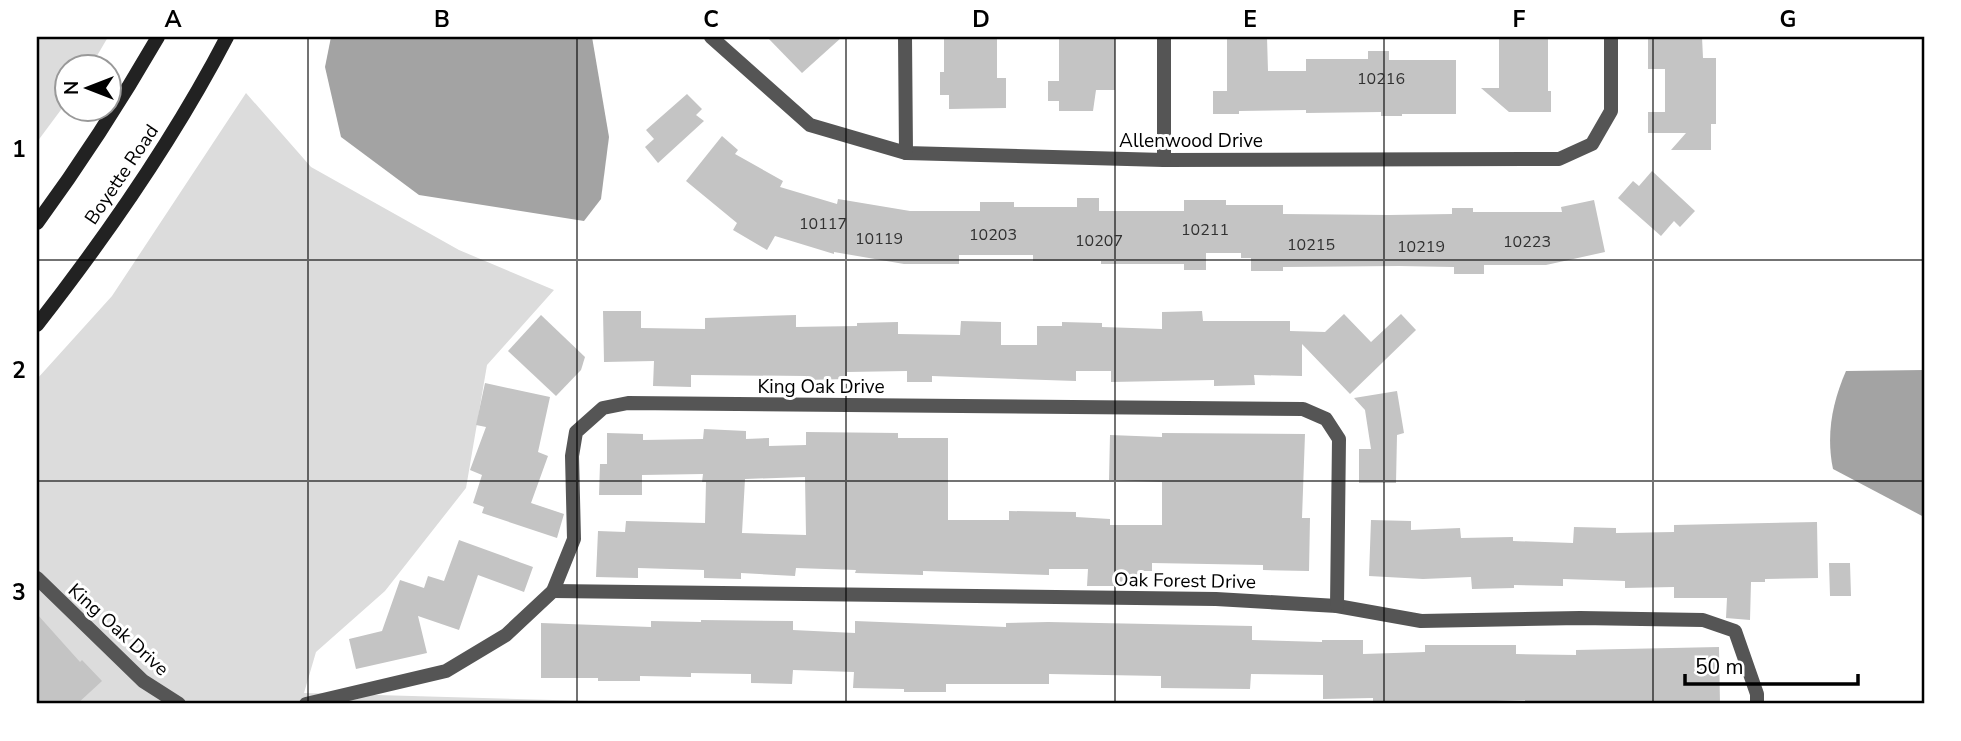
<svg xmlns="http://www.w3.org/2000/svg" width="1961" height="741" font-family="'Nunito Sans',sans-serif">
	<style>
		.green { fill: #dcdcdc }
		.water { fill: #a3a3a3 }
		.building { fill: #c4c4c4; fill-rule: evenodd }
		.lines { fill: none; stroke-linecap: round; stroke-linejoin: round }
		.minor { stroke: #555; stroke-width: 14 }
		.secondary { stroke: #222; stroke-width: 14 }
		.grid { fill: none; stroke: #000; stroke-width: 2; stroke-opacity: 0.55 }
		.labels { text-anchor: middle; stroke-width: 6; stroke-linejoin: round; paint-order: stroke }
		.number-label { font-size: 16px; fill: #313131 }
		.street-label { font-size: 19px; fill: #000; stroke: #fff }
		.neatline { fill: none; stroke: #000; stroke-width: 2.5 }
		.grid-label { font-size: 23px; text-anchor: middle; font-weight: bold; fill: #000 }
	</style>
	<rect width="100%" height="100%" fill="#fff"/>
	<g class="green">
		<path d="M37,37h71l-17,29h-25v37l-29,39z"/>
		<path d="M246,93l65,74 148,83 95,40 -67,75 -21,123 -81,103 -69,61 -12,41 392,11h-659v-325l75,-83z"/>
	</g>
	<g class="water">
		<path d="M331,37h261l17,100 -8,62 -17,22 -165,-26 -78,-58 -16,-70z"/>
		<path d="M1924,370v147l-91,-48c-7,-34 -1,-66 13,-98z"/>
	</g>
	<g class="building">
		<path d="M767,37h75l-40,36z"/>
		<path d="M951,37h46v41h9v30l-57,1v-14h-9v-23h4v-34z"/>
		<path d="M1059,37h56v53h-19l-3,21h-34v-10h-11v-20h11z"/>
		<path d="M1227,37h40l1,34h38v-12h62v-8h21v9h67v54h-54v2h-21v-4l-75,1v-3l-67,1v3h-26v-23h14z"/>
		<path d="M1499,37h49v54h3v21h-42l-28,-24h18z"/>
		<path d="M1648,37h54l1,21h13v66h-5v26h-40l15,-17h-38v-21h17v-43h-17z"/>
		<path d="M687,94l15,15 -6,6 8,6 -46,42 -13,-16 9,-8 -8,-9z"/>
		<path d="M722,136l16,14 -3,4 48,27 -3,6 57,17 1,-5 72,12h70v-9h34v5h63v-9h22v13h85v-11h42v5h57v9l106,1 63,-1v-6h21v4h89l-1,-5 33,-7 11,52 -59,13h-62v9h-30v-7l-55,-1 -116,1v4h-32v-13h-10v-5h-35v17h-22v-6h-83v-3h-68v-6h-74v9h-55l-70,-12v2l-59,-18 -8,14 -34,-20 4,-7 -51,-42z"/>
		<path d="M1652,171l43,40 -15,16 -6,-6 -13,15 -43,-38 15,-17 6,5z"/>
		<path d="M603,311h38v17l64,1v-11l91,-3v12l61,-1v-3l41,-1v12l62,1 1,-14 40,1v23h36v-19h25v-4l40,1v4l60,2v-17l40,-1 1,10h87v10l35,1 19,-18 27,28 30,-28 15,16 -66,64 -48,-50v32l-48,-1 1,10 -41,1v-6l-103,2v-11h-35v10l-144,-5v6h-25v-11l-60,1v7l-41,1v-4l-115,-1v12l-38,-1 1,-25 -50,1z"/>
		<path d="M541,315l44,42 -4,13 -25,26 -48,-45z"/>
		<path d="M485,383l65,14 -12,55 10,4 -17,47 33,11 -7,24 -75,-25 2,-6 -11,-4 9,-28 -12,-5 16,-43 -10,-2z"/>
		<path d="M1397,391l7,42 -7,2 -1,48h-37v-34h12l-6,-39 -11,-12z"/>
		<path d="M704,429l42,2v8l23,-1v8l37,-1v-13l92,1v5h50v82h61v-9l67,1v5l34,2v6h52v-43l-53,-2 1,-45 52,2v-4l143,1 -3,84h8l-1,53 -46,-1v-5l-111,-2v8h-13v15h-52l1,-17h-39v6l-126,-4v4l-68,-2 1,-3 -60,-2 -1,8 -54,-3v6l-37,-1v-8l-66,-2v10l-42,-1 2,-46 27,1 1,-11 79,2 1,-41h-4l1,-8 -61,1v20h-43l1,-31h7v-31l36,1v6l60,-1zM805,477l1,58 -64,-2 3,-54z"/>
		<path d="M1371,520l40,1v9l49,-2 1,10 52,-1v4l60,2 1,-16 42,1v5l58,-1v-7l143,-3 1,56 -53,1v3h-14l-1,38 -24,-2 1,-20h-53v-11l-49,1v-7l-62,-2v7l-49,-1v3l-42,1 -1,-12 -48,2 -54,-3z"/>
		<path d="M459,540l74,27 -9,25 -46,-17 -19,55 -41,-14 9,37 -71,16 -7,-30 33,-8 18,-51 24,8 4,-12 16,5z"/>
		<path d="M1829,563h21l1,33h-21z"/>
		<path d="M37,614l43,48 2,-2 20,21 -25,23h-40z"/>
		<path d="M701,620l92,1v9l62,3v-12l151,6v-4l42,-1 204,4v14l70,2v-2h41v14l62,-2v-7h91v9l60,1v-5l143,-3 1,57h-195v-4l-58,2v2h-78l-16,-1v-5l-50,1v-24l-72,-1 -1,15 -89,-1v-12l-112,-2v10h-103v8h-42v-3l-51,-1 1,-16 -61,-2 -1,14 -41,-1v-9l-60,-1v4l-51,-1v5h-42v-3h-57v-55l110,4v-6l50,1z"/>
	</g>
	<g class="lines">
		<g class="minor">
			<path d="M711,37l99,88 96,28 258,7 395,-1 33,-15 19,-33v-74"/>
			<path d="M905,37l1,116"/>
			<path d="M1164,160v-123"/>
			<path d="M37,578l106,103 36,23"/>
			<path d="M553,591l663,8 121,7 84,15 159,-3 123,2 32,11 22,63v10"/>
			<path d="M306,704l140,-33 60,-36 47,-44 21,-52 -2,-83 4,-24 27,-24 25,-5 675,6 23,10 13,20 -2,167"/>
		</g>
		<g class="secondary">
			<path d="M37,223c44,-60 84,-122 121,-186"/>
			<path d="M37,325c71,-91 137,-186 190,-288"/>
		</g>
	</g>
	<path class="grid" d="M308,37v667M577,37v667M846,37v667M1115,37v667M1384,37v667M1653,37v667M37,260h1887M37,481h1887"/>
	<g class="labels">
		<g class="number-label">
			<text x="1381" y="84">10216</text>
			<text x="823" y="229">10117</text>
			<text x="1205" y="235">10211</text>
			<text x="993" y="240">10203</text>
			<text x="879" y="244">10119</text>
			<text x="1099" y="246">10207</text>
			<text x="1527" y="247">10223</text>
			<text x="1311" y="250">10215</text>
			<text x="1421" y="252">10219</text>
		</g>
		<g class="street-label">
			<text x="1191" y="147">Allenwood Drive</text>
			<text transform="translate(121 174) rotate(-56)" y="7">Boyette Road</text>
			<text x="821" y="393">King Oak Drive</text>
			<text transform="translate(1185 580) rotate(1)" y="7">Oak Forest Drive</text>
			<text transform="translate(119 629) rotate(42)" y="7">King Oak Drive</text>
		</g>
	</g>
	<rect width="1961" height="741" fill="none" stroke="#ffffff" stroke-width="77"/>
	<g transform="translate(88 88) rotate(270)"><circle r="33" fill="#ffffff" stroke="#999999" stroke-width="2"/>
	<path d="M0-5L12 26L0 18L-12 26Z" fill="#000000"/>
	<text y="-10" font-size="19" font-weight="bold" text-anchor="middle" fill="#000000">N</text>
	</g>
	<path d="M1685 674v10h173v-10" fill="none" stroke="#000000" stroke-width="3.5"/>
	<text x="1695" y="674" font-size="21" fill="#000000" stroke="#ffffff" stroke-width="5" paint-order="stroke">50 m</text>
	<rect x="38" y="38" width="1885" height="664" class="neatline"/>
	<g class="grid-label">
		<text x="173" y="27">A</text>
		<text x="442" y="27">B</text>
		<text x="711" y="27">C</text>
		<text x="981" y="27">D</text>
		<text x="1250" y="27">E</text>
		<text x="1519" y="27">F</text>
		<text x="1788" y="27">G</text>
		<text x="19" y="157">1</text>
		<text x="19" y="378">2</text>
		<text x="19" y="600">3</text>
	</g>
</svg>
